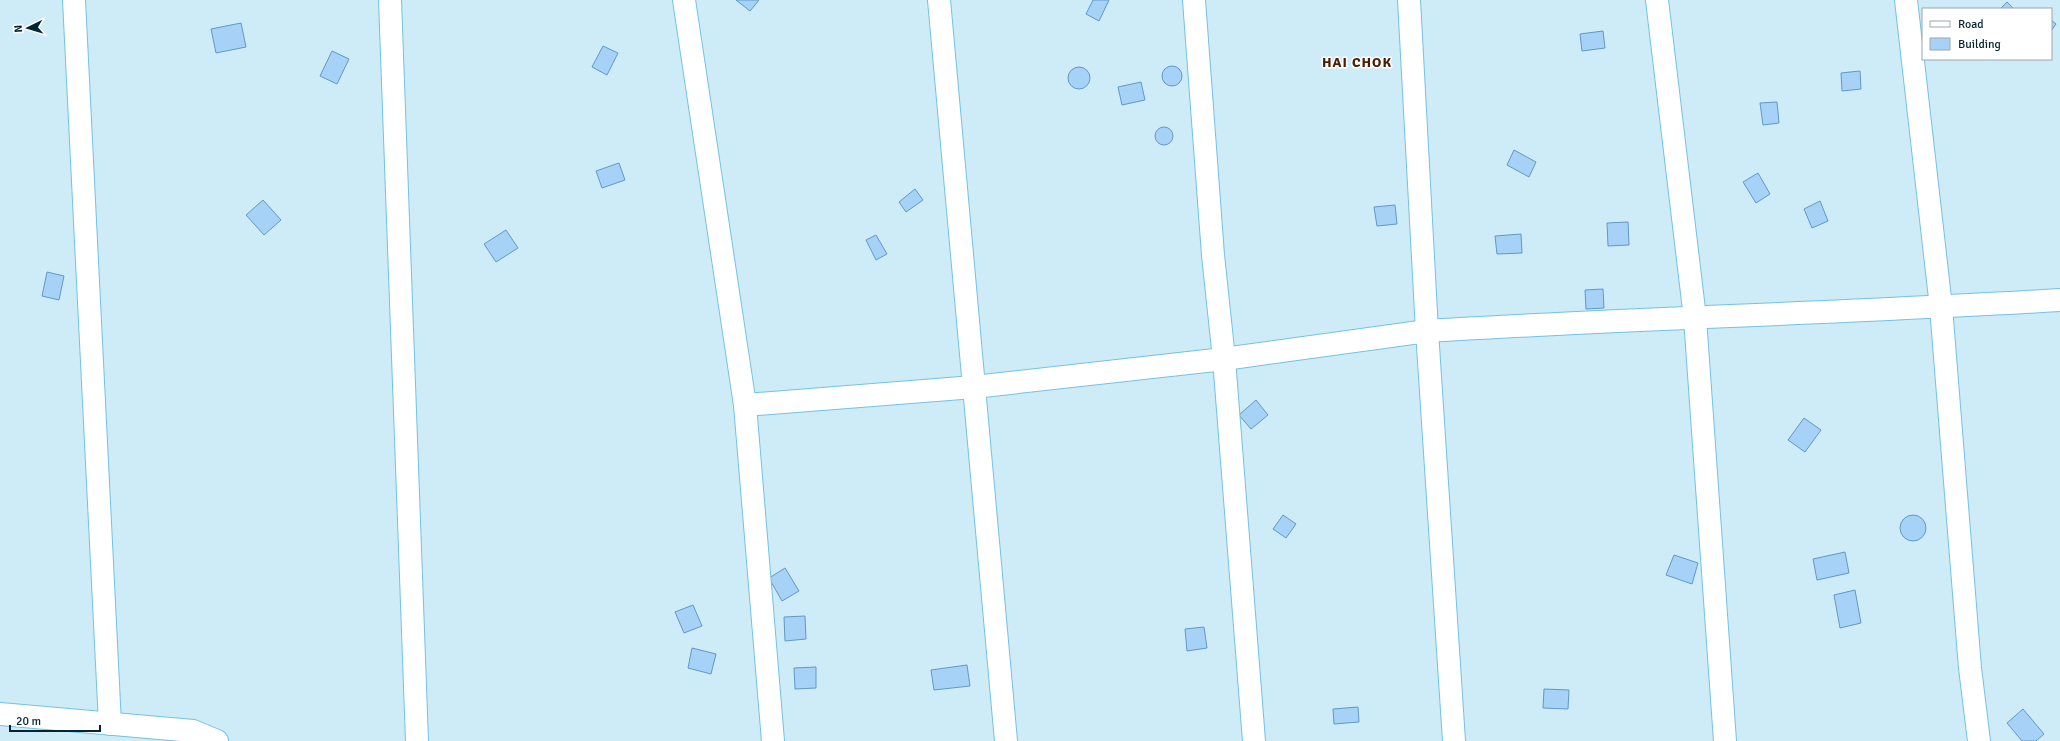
<svg xmlns="http://www.w3.org/2000/svg" width="2060" height="741" font-family="Signika,sans-serif">
	<style>
		.building { fill: #a6d2f8; stroke: #6298c5 }
		.lines { fill: none; stroke-linecap: round; stroke-linejoin: round }
		.street-casing { stroke: #74c2e1; stroke-width: 24 }
		.street { stroke: #fff; stroke-width: 22 }
		.labels { text-anchor: middle; stroke-width: 3; stroke-linejoin: round; paint-order: stroke }
		.district-label { font-size: 14px; font-weight: bold; letter-spacing: 1px; fill: #4b1c02; stroke: #fff }
	</style>
	<rect width="100%" height="100%" fill="#ceebf8"/>
	<g class="building">
		<path d="M736,0h23l-9,11z"/>
		<path d="M1093,0h16l-10,21 -13,-7z"/>
		<path d="M2007,2l7,7h-14z"/>
		<path d="M2051,20l5,4 -5,7z"/>
		<path d="M241,23l5,24 -30,6 -5,-24z"/>
		<path d="M1603,31l2,17 -23,3 -2,-17z"/>
		<path d="M603,46l15,7 -11,22 -15,-8z"/>
		<path d="M332,51l17,8 -12,25 -17,-8z"/>
		<circle cx="1172" cy="76" r="10"/>
		<circle cx="1079" cy="78" r="11"/>
		<path d="M1860,71l1,18 -19,2 -1,-18z"/>
		<path d="M1141,82l4,18 -23,5 -4,-18z"/>
		<path d="M1777,102l2,21 -16,2 -3,-22z"/>
		<circle cx="1164" cy="136" r="9"/>
		<path d="M1514,150l22,12 -7,15 -22,-12z"/>
		<path d="M619,163l6,17 -23,8 -6,-17z"/>
		<path d="M1758,173l12,21 -14,9 -13,-21z"/>
		<path d="M915,189l8,11 -17,12 -7,-10z"/>
		<path d="M263,200l18,20 -17,15 -18,-20z"/>
		<path d="M1820,201l8,20 -16,7 -8,-19z"/>
		<path d="M1395,205l2,19 -20,2 -3,-19z"/>
		<path d="M1628,222l1,23 -21,1 -1,-23z"/>
		<path d="M506,230l12,18 -22,14 -12,-18z"/>
		<path d="M1521,234l1,19 -25,1 -2,-18z"/>
		<path d="M876,235l11,19 -11,6 -10,-20z"/>
		<path d="M47,272l17,4 -5,24 -17,-4z"/>
		<path d="M1603,289l1,19 -18,1 -1,-19z"/>
		<path d="M1256,400l12,15 -17,14 -12,-14z"/>
		<path d="M1804,418l17,12 -16,22 -17,-12z"/>
		<path d="M1283,515l13,9 -10,14 -13,-9z"/>
		<circle cx="1913" cy="528" r="13"/>
		<path d="M1845,552l4,21 -32,7 -4,-21z"/>
		<path d="M1674,555l24,8 -6,21 -26,-9z"/>
		<path d="M785,568l14,23 -17,10 -13,-23z"/>
		<path d="M1855,590l6,33 -21,5 -6,-33z"/>
		<path d="M693,605l9,21 -18,7 -9,-21z"/>
		<path d="M805,616l1,23 -21,2 -1,-24z"/>
		<path d="M1204,627l3,21 -20,3 -2,-22z"/>
		<path d="M692,648l24,6 -5,20 -23,-6z"/>
		<path d="M967,665l3,21 -36,4 -3,-20z"/>
		<path d="M816,667v21l-21,1 -1,-21z"/>
		<path d="M1544,689l25,1 -1,19 -25,-1z"/>
		<path d="M1358,707l1,15 -25,2 -1,-15z"/>
		<path d="M2023,709l21,25 -8,7h-14l-15,-18z"/>
	</g>
	<g class="lines">
		<g class="street-casing">
			<g id="street">
				<path d="M74,0l36,724"/>
				<path d="M390,0l27,741"/>
				<path d="M684,0l61,405 28,336"/>
				<path d="M939,0l67,741"/>
				<path d="M1194,0l19,255 11,104 203,-28 27,410"/>
				<path d="M1409,0l18,331c211,-13 422,-18 633,-31"/>
				<path d="M1657,0l38,318 30,423"/>
				<path d="M1906,0l35,307 29,361 9,73"/>
				<path d="M745,405l229,-18 250,-28 30,382"/>
				<path d="M0,714l193,17 24,10"/>
			</g>
		</g>
		<use href="#street" class="street"/>
	</g>
	<g class="labels">
		<g class="district-label">
			<text x="1357" y="67">HAI CHOK</text>
		</g>
	</g>
	<rect x="1922" y="8" width="130" height="52" fill="#ffffff" stroke="#9aa8ad"/>
	<rect x="1930" y="21" width="20" height="6" fill="#ffffff" stroke="#9aa8ad"/>
	<text x="1958" y="28" font-size="12" fill="#032531">Road</text>
	<rect x="1930" y="38" width="20" height="12" fill="#a6d2f8" stroke="#9aa8ad"/>
	<text x="1958" y="48" font-size="12" fill="#032531">Building</text>
	<g transform="translate(28 28) rotate(265)" stroke="#ffffff" stroke-width="3" paint-order="stroke">
	<path d="M0-3L7 15L0 10L-7 15Z" fill="#032531"/>
	<text y="-6" font-size="11" font-weight="bold" text-anchor="middle" fill="#032531">N</text>
	</g>
	<path d="M10 725v6h90v-6" fill="none" stroke="#032531" stroke-width="2"/>
	<text x="16" y="725" font-size="12" fill="#032531" stroke="#ffffff" stroke-width="3" paint-order="stroke">20 m</text>
</svg>
